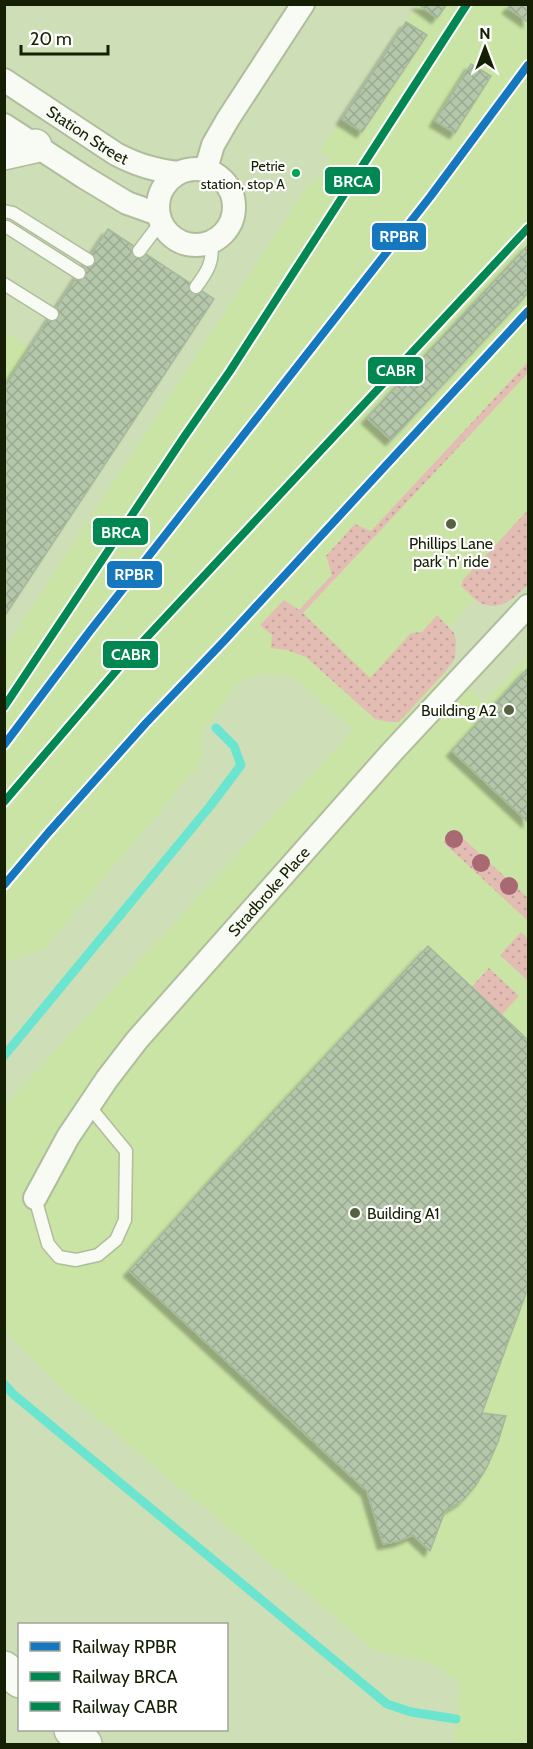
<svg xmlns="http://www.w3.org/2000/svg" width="533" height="1749" font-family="Cabin,sans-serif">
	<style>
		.built { fill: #cae4a5 }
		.grass { fill: url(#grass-dots) }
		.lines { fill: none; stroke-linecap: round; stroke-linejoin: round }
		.stream { stroke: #6be5d0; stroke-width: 9 }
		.building { fill: url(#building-cross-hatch); stroke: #a5b89c; stroke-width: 1.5; filter: url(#shadow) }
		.lane-casing { stroke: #afbd9c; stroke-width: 15 }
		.street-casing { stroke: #afbd9c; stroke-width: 26 }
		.highway-casing { stroke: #afbd9c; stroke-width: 36 }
		.lane { stroke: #f8faf4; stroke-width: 12 }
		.street { stroke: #f8faf4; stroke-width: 22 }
		.highway { stroke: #f8faf4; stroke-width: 33 }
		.rail-1-casing { stroke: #fff; stroke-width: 12 }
		.rail-2-casing { stroke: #fff; stroke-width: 12 }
		.rail-3-casing { stroke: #fff; stroke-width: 12 }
		.rail-1 { stroke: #1578be; stroke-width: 8 }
		.rail-2 { stroke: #008752; stroke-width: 8 }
		.rail-3 { stroke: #008752; stroke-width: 8 }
		.tree { fill: #a86973 }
		.bus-dot { fill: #00a651; stroke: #fff; stroke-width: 2 }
		.poi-dot { fill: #566242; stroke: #fff; stroke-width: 2 }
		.labels { text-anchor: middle; stroke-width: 4.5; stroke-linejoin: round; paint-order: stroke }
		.bus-label { font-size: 14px; fill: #151f03; stroke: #fff; text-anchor: end }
		.street-label { font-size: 16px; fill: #151f03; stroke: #fff }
		.poi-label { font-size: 16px; fill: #151f03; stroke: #fff }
		.line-badge { stroke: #fff; stroke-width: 2 }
		.badge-label { font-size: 16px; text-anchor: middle; font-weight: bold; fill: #fff }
	</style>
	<defs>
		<pattern id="grass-dots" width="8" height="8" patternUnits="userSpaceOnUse" patternTransform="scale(1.5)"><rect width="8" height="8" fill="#e3bdb4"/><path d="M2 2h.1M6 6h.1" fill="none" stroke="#c2a299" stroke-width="1.8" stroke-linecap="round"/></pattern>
		<pattern id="building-cross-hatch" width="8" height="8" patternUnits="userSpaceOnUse" patternTransform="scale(1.5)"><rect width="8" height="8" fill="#b4c7aa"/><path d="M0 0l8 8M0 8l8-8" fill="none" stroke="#9aaa91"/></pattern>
		<filter id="shadow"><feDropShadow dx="-5.5" dy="5.5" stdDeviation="1.5" flood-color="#0004"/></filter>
	</defs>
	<rect width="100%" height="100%" fill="#cedfb7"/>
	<g class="built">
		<path d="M418,5h110v537l-102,110 58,50 44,-47v1089h-74l6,-62 -27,-18 -59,-14 -313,-262 -56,-57 -1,-223 2,-4 347,-374 -55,-50 -7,-4 -21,-3 -23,4 -11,8 -34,48 -1,30 -157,186 -39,13 -1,-313 306,-467 4,2 17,-26 -11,-7z"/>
		<path d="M5,332l25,17 -25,39z"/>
	</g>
	<g class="grass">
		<path d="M528,362v11l-225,240 67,65 41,-45 11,-1 15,-17 17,18 2,7 -1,18 -9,13 -47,51h-10l-14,-3 -69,-62 -19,-7 -16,-2 1,-13 -12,-10 24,-25 15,10 33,-35 -6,-19 29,-32 16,7z"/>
		<path d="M528,510v74c-12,13 -29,30 -49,18 -6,-4 -12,-11 -18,-16l2,-6z"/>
		<path d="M454,830l74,68v23l-85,-79z"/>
		<path d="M521,932l7,7v42l-28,-26z"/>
		<path d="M489,968l30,28 -21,23 -30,-28z"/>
	</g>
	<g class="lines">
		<g class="stream">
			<path d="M4,1056l207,-251 30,-40 -7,-19 -18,-18"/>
			<path d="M4,1384l9,10 374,310 24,8 45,7"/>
		</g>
	</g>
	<g class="building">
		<path d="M418,4h29l-10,14z"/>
		<path d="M511,4h17v18l-20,-14z"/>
		<path d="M406,22l21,13 -65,97 -20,-13z"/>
		<path d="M471,64l20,12 -36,57 -20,-12z"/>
		<path d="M108,229l106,70 -210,318v-229z"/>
		<path d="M528,245v48l-137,147 -24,-22z"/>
		<path d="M528,668v154l-76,-71z"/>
		<path d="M428,946l100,94v248l-46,125 24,3 -8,26 -11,25 -11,18 -13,15 -18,11 -15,40 -17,-16 -14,6 -16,3 -16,-53 -238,-220 104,-116z"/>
	</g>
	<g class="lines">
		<g class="lane-casing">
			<g id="lane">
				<path d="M4,211l9,2 75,47"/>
				<path d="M4,227h3l72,46"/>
				<path d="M139,251l22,-29"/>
				<path d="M4,284l48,30"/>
				<path d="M196,287c11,-15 18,-25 15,-44"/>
				<path d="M35,1198l13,46 11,13 17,3 22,-5 18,-15 9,-20 1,-69 -37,-45"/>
			</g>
		</g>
		<g class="street-casing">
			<g id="street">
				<path id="s1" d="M4,80l112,74c21,11 38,16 62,19"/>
				<path d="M4,125l80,52 43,26 31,11"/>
				<circle cx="196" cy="207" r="38"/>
				<path d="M206,169l7,-24 15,-26 75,-115"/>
				<path id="s2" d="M35,1198l33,-61 39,-58 30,-39 255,-288 136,-146"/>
			</g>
		</g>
		<g class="highway-casing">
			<g id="highway">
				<path d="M4,153l31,-7"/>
				<path d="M4,1668l16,13"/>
				<path d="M71,1730l14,14"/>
			</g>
		</g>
		<use href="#lane" class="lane"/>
		<use href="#street" class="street"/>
		<use href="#highway" class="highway"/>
		<g class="rail-1-casing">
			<g id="rail-1">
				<path d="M4,745l86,-114 340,-434 98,-132"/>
				<path d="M4,885l44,-52 98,-110 80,-84 302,-328"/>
			</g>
		</g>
		<g class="rail-2-casing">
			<path id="rail-2" d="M4,707l180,-270 46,-66 237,-367"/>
		</g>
		<g class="rail-3-casing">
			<path id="rail-3" d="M4,802l118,-138 406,-436"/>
		</g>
		<use href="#rail-1" class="rail-1"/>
		<use href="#rail-2" class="rail-2"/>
		<use href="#rail-3" class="rail-3"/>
	</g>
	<g class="tree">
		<circle cx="454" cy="839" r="9"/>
		<circle cx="481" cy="863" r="9"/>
		<circle cx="509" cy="886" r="9"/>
	</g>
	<circle class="bus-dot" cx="296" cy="173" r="5"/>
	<g class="poi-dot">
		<circle cx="451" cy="524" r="6"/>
		<circle cx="509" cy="710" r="6"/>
		<circle cx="355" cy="1213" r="6"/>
	</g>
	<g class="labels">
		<g class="bus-label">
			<text x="285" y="171">Petrie<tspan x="285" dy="18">station, stop A</tspan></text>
		</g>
		<g class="street-label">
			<text dy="6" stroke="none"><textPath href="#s1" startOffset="100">Station Street</textPath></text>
			<text dy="6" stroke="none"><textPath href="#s2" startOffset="387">Stradbroke Place</textPath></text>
		</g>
		<g class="poi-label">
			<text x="451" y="549">Phillips Lane<tspan x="451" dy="18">park 'n' ride</tspan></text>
			<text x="497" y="716" text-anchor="end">Building A2</text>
			<text x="367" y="1219" text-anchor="start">Building A1</text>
		</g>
	</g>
	<g class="line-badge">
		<rect x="324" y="166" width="57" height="29" rx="6" fill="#008752"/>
		<rect x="371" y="222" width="56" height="29" rx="6" fill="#1578be"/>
		<rect x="367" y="356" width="57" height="29" rx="6" fill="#008752"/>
		<rect x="92" y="517" width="57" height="29" rx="6" fill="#008752"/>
		<rect x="106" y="560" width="57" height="29" rx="6" fill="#1578be"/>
		<rect x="102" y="640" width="57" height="29" rx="6" fill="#008752"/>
	</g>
	<g class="badge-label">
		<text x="353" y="187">BRCA</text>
		<text x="399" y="242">RPBR</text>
		<text x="396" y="376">CABR</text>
		<text x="121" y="538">BRCA</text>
		<text x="134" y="580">RPBR</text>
		<text x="131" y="660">CABR</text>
	</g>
	<rect width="533" height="1749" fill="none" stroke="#151f03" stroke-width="12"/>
	<rect x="18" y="1623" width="210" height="108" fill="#ffffff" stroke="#a1a59a" stroke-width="1.5"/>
	<rect x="30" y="1642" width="30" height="9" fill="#1578be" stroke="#a1a59a" stroke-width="1.5"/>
	<text x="72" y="1653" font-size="18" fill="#151f03">Railway RPBR</text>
	<rect x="30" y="1672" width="30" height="9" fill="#008752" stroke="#a1a59a" stroke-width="1.5"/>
	<text x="72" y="1683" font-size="18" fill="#151f03">Railway BRCA</text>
	<rect x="30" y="1702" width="30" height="9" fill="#008752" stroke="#a1a59a" stroke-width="1.5"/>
	<text x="72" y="1713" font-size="18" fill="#151f03">Railway CABR</text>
	<g transform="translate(485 48)" stroke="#ffffff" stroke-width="4.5" paint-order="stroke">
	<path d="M0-4.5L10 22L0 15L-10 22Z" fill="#151f03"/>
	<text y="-9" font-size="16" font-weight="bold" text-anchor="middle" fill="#151f03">N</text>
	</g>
	<path d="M21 45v9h87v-9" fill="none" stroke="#151f03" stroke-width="3"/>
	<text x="30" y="45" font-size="18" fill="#151f03" stroke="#ffffff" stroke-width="4.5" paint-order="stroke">20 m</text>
</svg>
